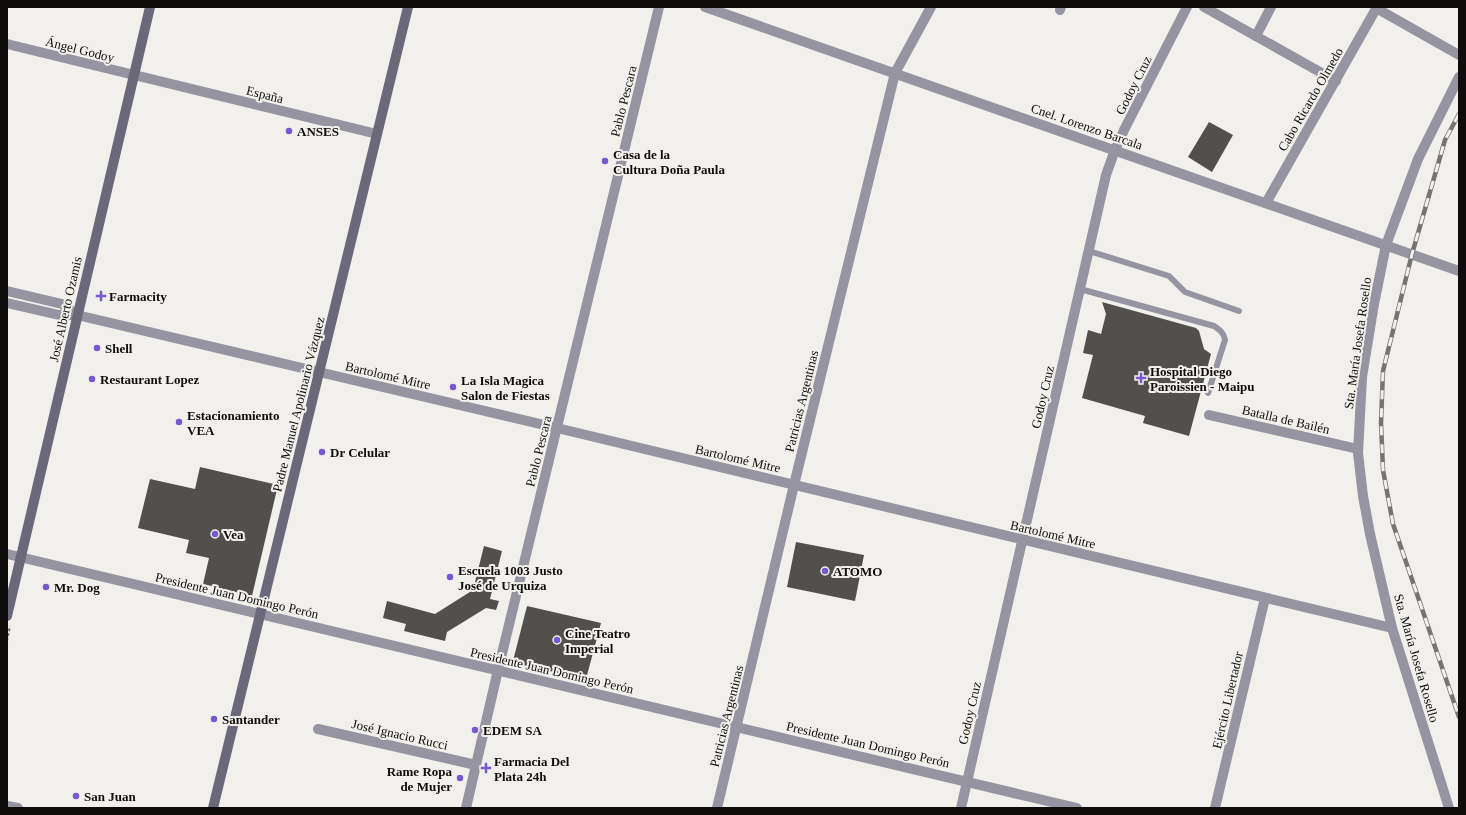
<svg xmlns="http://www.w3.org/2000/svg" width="1466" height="815" font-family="Georgia,serif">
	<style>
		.building { fill: #51504d }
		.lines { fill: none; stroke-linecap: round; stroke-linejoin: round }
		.path { stroke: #767572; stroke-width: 2; stroke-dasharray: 3 2; stroke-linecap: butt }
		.service { stroke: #9594a0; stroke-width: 6 }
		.minor { stroke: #9594a0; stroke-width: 10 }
		.tertiary { stroke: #9594a0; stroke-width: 10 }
		.secondary { stroke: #6a6879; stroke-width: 10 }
		.rail-casing { stroke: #757471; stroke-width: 4.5 }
		.rail { stroke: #f2f0ec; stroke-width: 3; stroke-dasharray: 9; stroke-linecap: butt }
		.poi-dot { fill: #7858d2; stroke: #f2f0ec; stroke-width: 1.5 }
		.labels { text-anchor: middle; stroke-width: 4; stroke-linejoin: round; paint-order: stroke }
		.street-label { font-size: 13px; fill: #0e0d0c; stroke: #f2f0ec }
		.poi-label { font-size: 13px; font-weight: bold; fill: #0e0d0c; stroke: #f2f0ec; text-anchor: start }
	</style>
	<rect width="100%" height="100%" fill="#f2f0ec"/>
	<g class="building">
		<path d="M1209,122l24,13 -21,37 -24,-15z"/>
		<path d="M1102,302l94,26 3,3 5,18 7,5 -22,82 -46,-13 2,-7 -63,-18 11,-43 -10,-2 5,-23 13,4 5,-20z"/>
		<path d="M200,467l78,18 -26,111 -49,-12 6,-26 -23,-5 3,-13 -51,-12 12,-49 45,10z"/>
		<path d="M796,542l68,13 -9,46 -68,-14z"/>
		<path d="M484,546l18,5 -12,48 9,2 -3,9 -10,-2 -39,24 -2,9 -41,-10 2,-7 -23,-6 4,-17 48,13 38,-24z"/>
		<path d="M527,606l74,17 -15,56 -69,-15 -3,-7z"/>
	</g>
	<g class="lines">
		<path class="path" d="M7,641l3,-15"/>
		<g class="service">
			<path d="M1089,251l80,25 16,16 54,19"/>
			<path d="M1080,289l134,37c6,4 10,7 11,14l-17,53"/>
		</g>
		<g class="minor">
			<path d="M1204,7l132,74"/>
			<path d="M1376,8l83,47"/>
			<path d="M1060,10l1,-3"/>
			<path d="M1256,36l15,-29"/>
			<path d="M7,44l370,90"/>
			<path d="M1266,203l111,-196"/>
			<path d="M1386,245l32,-86 41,-82"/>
			<path d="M319,372l238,56 835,200"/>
			<path d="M1209,415l149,34"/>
			<path d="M7,554l1070,254"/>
			<path d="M318,729l158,36"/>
			<path d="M7,806l11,2"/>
			<path d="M466,808l32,-138 161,-663"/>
			<path d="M717,808l77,-323 101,-412 36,-66"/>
			<path d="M961,808l145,-633 9,-25 9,-20 63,-123"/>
			<path d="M1215,808l50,-210"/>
		</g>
		<g class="tertiary">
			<path d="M705,7l754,264"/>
			<path d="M1386,245l-12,59 -12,73 -4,76 5,43 7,38 22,94 57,180"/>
			<path d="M7,291l55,13 15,11"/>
			<path d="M7,303l52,12h18l242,57"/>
		</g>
		<g class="secondary">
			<path d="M7,616l143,-609"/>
			<path d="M213,808l195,-801"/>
		</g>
		<g class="rail-casing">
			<path id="rail" d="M1459,114l-14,26 -33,114 -29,117 -2,52 2,47 10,54 66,193"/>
		</g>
		<use href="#rail" class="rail"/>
	</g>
	<g class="poi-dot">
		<circle cx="289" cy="131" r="4"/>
		<circle cx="605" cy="161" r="4"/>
		<path d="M99 290h4v4h4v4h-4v4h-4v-4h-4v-4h4z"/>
		<circle cx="97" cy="348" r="4"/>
		<path d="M1139 372h4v4h4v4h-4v4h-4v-4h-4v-4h4z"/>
		<circle cx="92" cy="379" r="4"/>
		<circle cx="453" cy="387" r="4"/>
		<circle cx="179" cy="422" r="4"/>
		<circle cx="322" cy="452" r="4"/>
		<circle cx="215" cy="534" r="4"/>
		<circle cx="825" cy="571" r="4"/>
		<circle cx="450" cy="577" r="4"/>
		<circle cx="46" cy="587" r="4"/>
		<circle cx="557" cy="640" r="4"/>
		<circle cx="214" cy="719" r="4"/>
		<circle cx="475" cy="730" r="4"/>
		<path d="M484 762h4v4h4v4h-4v4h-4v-4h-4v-4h4z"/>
		<circle cx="460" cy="778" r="4"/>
		<circle cx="76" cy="796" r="4"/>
	</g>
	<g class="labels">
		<g class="street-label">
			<text transform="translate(80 49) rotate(14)" y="5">Ángel Godoy</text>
			<text transform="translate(1133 85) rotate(-63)" y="5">Godoy Cruz</text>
			<text transform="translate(265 94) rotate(14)" y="5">España</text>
			<text transform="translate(1310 99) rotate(-60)" y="5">Cabo Ricardo Olmedo</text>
			<text transform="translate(623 101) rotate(-76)" y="5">Pablo Pescara</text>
			<text transform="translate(1087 126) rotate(19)" y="5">Cnel. Lorenzo Barcala</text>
			<text transform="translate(65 309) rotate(-77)" y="5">José Alberto Ozamis</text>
			<text transform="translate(1357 343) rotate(-82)" y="5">Sta. María Josefa Rosello</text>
			<text transform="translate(388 375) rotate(13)" y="5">Bartolomé Mitre</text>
			<text transform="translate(1042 397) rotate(-77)" y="5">Godoy Cruz</text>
			<text transform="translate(801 401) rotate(-76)" y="5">Patricias Argentinas</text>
			<text transform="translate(298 404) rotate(-76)" y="5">Padre Manuel Apolinario Vázquez</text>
			<text transform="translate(1286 419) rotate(13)" y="5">Batalla de Bailén</text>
			<text transform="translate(538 451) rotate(-76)" y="5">Pablo Pescara</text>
			<text transform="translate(738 458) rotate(13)" y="5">Bartolomé Mitre</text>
			<text transform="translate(1053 534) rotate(13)" y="5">Bartolomé Mitre</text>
			<text transform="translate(237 595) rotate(13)" y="5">Presidente Juan Domingo Perón</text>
			<text transform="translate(1417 658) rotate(74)" y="5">Sta. María Josefa Rosello</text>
			<text transform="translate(552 670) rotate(13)" y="5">Presidente Juan Domingo Perón</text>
			<text transform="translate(1227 700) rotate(-77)" y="5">Ejército Libertador</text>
			<text transform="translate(969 713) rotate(-77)" y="5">Godoy Cruz</text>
			<text transform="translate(726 716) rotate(-76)" y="5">Patricias Argentinas</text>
			<text transform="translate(400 734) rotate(13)" y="5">José Ignacio Rucci</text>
			<text transform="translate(868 744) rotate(13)" y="5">Presidente Juan Domingo Perón</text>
		</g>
		<g class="poi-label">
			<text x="297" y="136">ANSES</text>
			<text x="613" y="159">Casa de la<tspan x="613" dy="15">Cultura Doña Paula</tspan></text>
			<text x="109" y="301">Farmacity</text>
			<text x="105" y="353">Shell</text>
			<text x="1150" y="376">Hospital Diego<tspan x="1150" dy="15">Paroissien - Maipu</tspan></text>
			<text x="100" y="384">Restaurant Lopez</text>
			<text x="461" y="385">La Isla Magica<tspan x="461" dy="15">Salon de Fiestas</tspan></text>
			<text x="187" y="420">Estacionamiento<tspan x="187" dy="15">VEA</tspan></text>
			<text x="330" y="457">Dr Celular</text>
			<text x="223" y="539">Vea</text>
			<text x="458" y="575">Escuela 1003 Justo<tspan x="458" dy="15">José de Urquiza</tspan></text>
			<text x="833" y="576">ATOMO</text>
			<text x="54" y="592">Mr. Dog</text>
			<text x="565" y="638">Cine Teatro<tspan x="565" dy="15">Imperial</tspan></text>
			<text x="222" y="724">Santander</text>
			<text x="483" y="735">EDEM SA</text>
			<text x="494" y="766">Farmacia Del<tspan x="494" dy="15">Plata 24h</tspan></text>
			<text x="452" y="776" text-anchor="end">Rame Ropa<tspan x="452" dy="15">de Mujer</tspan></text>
			<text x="84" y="801">San Juan</text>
		</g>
	</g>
	<rect width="1466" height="815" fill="none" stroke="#0e0d0c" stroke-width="16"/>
</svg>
